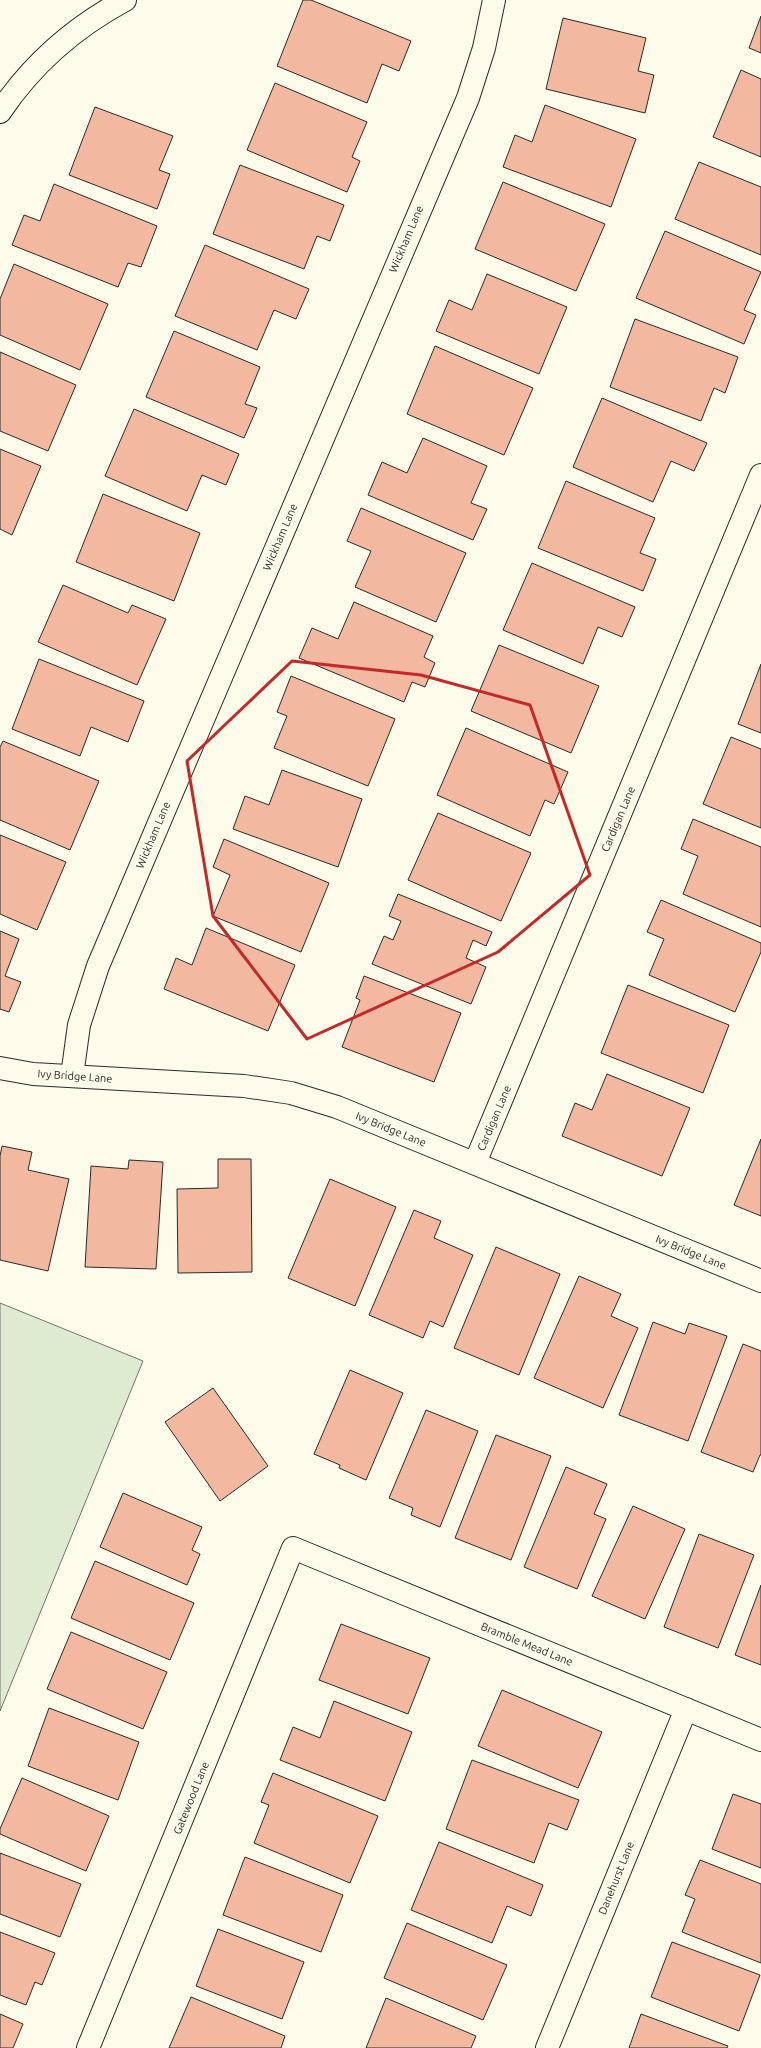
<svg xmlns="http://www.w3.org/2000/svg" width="761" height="2048" font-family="Ubuntu,sans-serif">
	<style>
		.green { fill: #deebd1; stroke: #74746e }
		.building { fill: #f2b8a0; stroke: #2b2b2b }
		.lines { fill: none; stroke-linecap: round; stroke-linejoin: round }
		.minor-casing { stroke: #2b2b2b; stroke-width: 24 }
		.minor { stroke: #fdfbea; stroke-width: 22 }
		.marked { fill: none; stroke: #c62828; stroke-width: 3; stroke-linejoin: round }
		.labels { text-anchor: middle; stroke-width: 3; stroke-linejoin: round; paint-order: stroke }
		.street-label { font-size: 11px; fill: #2b2b2b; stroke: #fdfbea }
	</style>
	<rect width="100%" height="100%" fill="#fdfbea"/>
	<path class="green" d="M0,1303l143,58 -143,350z"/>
	<g class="building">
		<path d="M303,0h8l100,41 -12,30 -17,-7 -15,39 -90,-37z"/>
		<path d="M761,16v37l-12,-5z"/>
		<path d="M563,18l83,20 -8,33 16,4 -9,38 -99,-24z"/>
		<path d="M741,70l20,9v78l-48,-20z"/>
		<path d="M275,83l92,39 -15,35 8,4 -13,31 -100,-42z"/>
		<path d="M545,105l91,34 -25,68 -108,-40 12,-32 17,7z"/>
		<path d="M95,107l78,29 -14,34 11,4 -13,35 -88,-34z"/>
		<path d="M699,162l62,25v68l-86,-36z"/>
		<path d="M240,165l104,40 -14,36 -13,-5 -13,33 -91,-35z"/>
		<path d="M503,182l102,42 -29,67 -101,-42z"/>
		<path d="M54,184l103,42 -16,41 -13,-4 -10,24 -106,-42 12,-30 16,6z"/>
		<path d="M665,231l96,41 -17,38 12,5 -12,29 -108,-46z"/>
		<path d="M205,245l104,44 -13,30 -22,-9 -17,40 -82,-34z"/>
		<path d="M14,264l94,40 -28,66 -80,-35v-36z"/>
		<path d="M487,274l80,33 -28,67 -103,-43 13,-31 23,10z"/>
		<path d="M635,319l103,38 -13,36 -11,-5 -13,33 -91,-34z"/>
		<path d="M174,331l86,36 -15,37 12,4 -13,30 -98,-41z"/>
		<path d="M435,346l98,42 -29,67 -97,-41z"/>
		<path d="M0,352l76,33 -28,66 -48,-20z"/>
		<path d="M602,398l105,45 -13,28 -23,-10 -18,41 -80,-35z"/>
		<path d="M134,409l105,45 -13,31 -24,-10 -15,36 -82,-35z"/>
		<path d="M423,438l64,28 -16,37 16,6 -14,31 -105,-45 14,-33 25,11z"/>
		<path d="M0,449l41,17 -29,69 -12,-6z"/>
		<path d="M566,481l89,37 -15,35 16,6 -13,32 -105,-43z"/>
		<path d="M103,494l97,39 -26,68 -98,-39z"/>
		<path d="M361,508l105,45 -30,69 -81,-35 16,-36 -24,-10z"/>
		<path d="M532,563l103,44 -13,30 -24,-10 -15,37 -80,-34z"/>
		<path d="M63,585l65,28 4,-8 34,14 -29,66 -99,-43z"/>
		<path d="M354,602l79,34 -9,21 11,6 -10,24 -13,-5 -8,20 -105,-44 13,-30 26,11z"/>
		<path d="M499,645l100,41 -28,67 -100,-42z"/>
		<path d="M39,659l105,42 -16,41 -37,-15 -11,29 -68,-27z"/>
		<path d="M761,664v69l-23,-9z"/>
		<path d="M291,676l104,43 -27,67 -94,-38 13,-32 -10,-4z"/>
		<path d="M466,728l102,44 -14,32 -9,-4 -15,36 -93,-41z"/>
		<path d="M731,737l30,12v79l-58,-24z"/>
		<path d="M3,741l96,40 -29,69 -70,-30v-73z"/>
		<path d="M282,770l80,29 -24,68 -105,-38 12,-33 24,9z"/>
		<path d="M438,813l93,40 -30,68 -93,-41z"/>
		<path d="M693,819l68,28v80l-78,-33 15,-38 -17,-7z"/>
		<path d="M0,835l66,27 -29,68 -37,-16z"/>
		<path d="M224,839l105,44 -28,69 -88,-36 17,-41 -17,-8z"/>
		<path d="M398,894l94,38 -6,14 -13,-6 -7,18 20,9 -15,37 -99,-40 12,-28 9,4 8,-19 -12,-5z"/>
		<path d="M661,900l100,43v9l-26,60 -86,-37 15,-36 -17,-7z"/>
		<path d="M206,928l89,37 -27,66 -104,-42 12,-31 16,7z"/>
		<path d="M0,931l19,8 -14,37 16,6 -12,30 -9,-3z"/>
		<path d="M364,976l97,37 -27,69 -92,-35 18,-47 -4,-2z"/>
		<path d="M628,985l101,40 -26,68 -102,-40z"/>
		<path d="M607,1074l83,34 -28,68 -100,-40 13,-33 17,7z"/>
		<path d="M761,1139v77l-27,-11z"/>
		<path d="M2,1146l30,6 -4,18 41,9 -21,92 -48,-11v-104z"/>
		<path d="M218,1159h33l1,113 -74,1 -1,-84 41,-1z"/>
		<path d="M129,1160l34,2 -7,107 -71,-2 6,-101 37,3z"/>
		<path d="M330,1179l66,28 -41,99 -67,-28z"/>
		<path d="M414,1210l27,11 -7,17 39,17 -30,72 -13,-6 -7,17 -54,-23z"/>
		<path d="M496,1247l64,27 -41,101 -65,-27z"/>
		<path d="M579,1276l42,18 -10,22 27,12 -35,80 -69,-30z"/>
		<path d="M653,1322l32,12 4,-11 38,13 -39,105 -69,-26z"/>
		<path d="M743,1344l18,7v104h-1l-7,17 -52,-20z"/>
		<path d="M350,1370l53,23 -37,87 -27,-12 1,-3 -26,-11z"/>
		<path d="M213,1388l55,78 -48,35 -55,-79z"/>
		<path d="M426,1410l52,21 -38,96 -29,-12 2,-7 -24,-10z"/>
		<path d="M496,1435l55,21 -40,104 -56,-22z"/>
		<path d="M566,1467l41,17 -13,30 12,5 -29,70 -53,-22z"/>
		<path d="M123,1493l79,34 -10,23 8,4 -13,31 -87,-38z"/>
		<path d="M633,1506l52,23 -40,90 -53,-23z"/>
		<path d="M699,1534l55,21 -36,93 -54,-21z"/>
		<path d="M95,1561l99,42 -24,57 -99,-42z"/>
		<path d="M761,1585v80l-26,-10z"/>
		<path d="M341,1624l89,34 -22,56 -89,-34z"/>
		<path d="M71,1632l96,40 -24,57 -96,-40z"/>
		<path d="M502,1690l100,42 -24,56 -100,-42z"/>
		<path d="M334,1701l78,31 -27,69 -105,-41 13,-33 27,11z"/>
		<path d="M49,1708l90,34 -21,58 -90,-34z"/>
		<path d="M472,1760l107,40 -12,30 -18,-7 -15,40 -88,-34z"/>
		<path d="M273,1773l105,43 -28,67 -96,-40 15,-38 -8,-3z"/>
		<path d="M22,1778l87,38 -23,55 -86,-37v-5z"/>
		<path d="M733,1794l28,10v64l-49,-19z"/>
		<path d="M439,1842l104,43 -12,31 -24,-10 -15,37 -81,-33z"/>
		<path d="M0,1853l81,31 -21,53 -60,-23z"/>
		<path d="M245,1857l98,38 -22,57 -98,-37z"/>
		<path d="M700,1860l61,24v79l-79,-31 13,-33 -10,-4z"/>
		<path d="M407,1923l100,42 -24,55 -99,-42z"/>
		<path d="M218,1929l86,33 -22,57 -86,-33z"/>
		<path d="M0,1932l55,21 -13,32 -7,-3 -9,23 -26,-10z"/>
		<path d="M672,1942l88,33 -21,56 -88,-34z"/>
		<path d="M191,1997l94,39 -4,12h-112z"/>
		<path d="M386,1998l90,38 -5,12h-105z"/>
		<path d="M0,2014l23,10 -10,24h-13z"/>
		<path d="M641,2014l87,32 -1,2h-98z"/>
	</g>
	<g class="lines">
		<g class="minor-casing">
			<g id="minor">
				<path d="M0,112c32,-48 75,-85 125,-112"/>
				<path d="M0,1068l33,6 211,12 47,7 46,14 424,174"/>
				<path d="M72,1076l7,-51 19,-59 370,-868 16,-50 10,-48"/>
				<path d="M475,1163l286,-688"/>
				<path d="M88,2048l205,-500 468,192"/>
				<path d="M547,2048l139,-339"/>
			</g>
		</g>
		<use href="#minor" class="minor"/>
	</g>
	<path class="marked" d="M292,661l129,14 109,30 60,170 -92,77 -191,87 -94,-123 -26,-155z"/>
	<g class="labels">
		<g class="street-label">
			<text transform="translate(406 239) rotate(-67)" y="4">Wickham Lane</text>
			<text transform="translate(280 537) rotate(-67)" y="4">Wickham Lane</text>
			<text transform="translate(618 819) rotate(-67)" y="4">Cardigan Lane</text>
			<text transform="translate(153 835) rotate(-67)" y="4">Wickham Lane</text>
			<text transform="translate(75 1076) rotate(4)" y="4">Ivy Bridge Lane</text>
			<text transform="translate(494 1118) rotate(-67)" y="4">Cardigan Lane</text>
			<text transform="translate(391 1129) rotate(22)" y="4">Ivy Bridge Lane</text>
			<text transform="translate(691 1252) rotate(22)" y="4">Ivy Bridge Lane</text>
			<text transform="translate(527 1644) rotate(22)" y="4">Bramble Mead Lane</text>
			<text transform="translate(191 1798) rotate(-68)" y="4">Gatewood Lane</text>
			<text transform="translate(616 1878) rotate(-68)" y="4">Danehurst Lane</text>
		</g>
	</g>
</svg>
